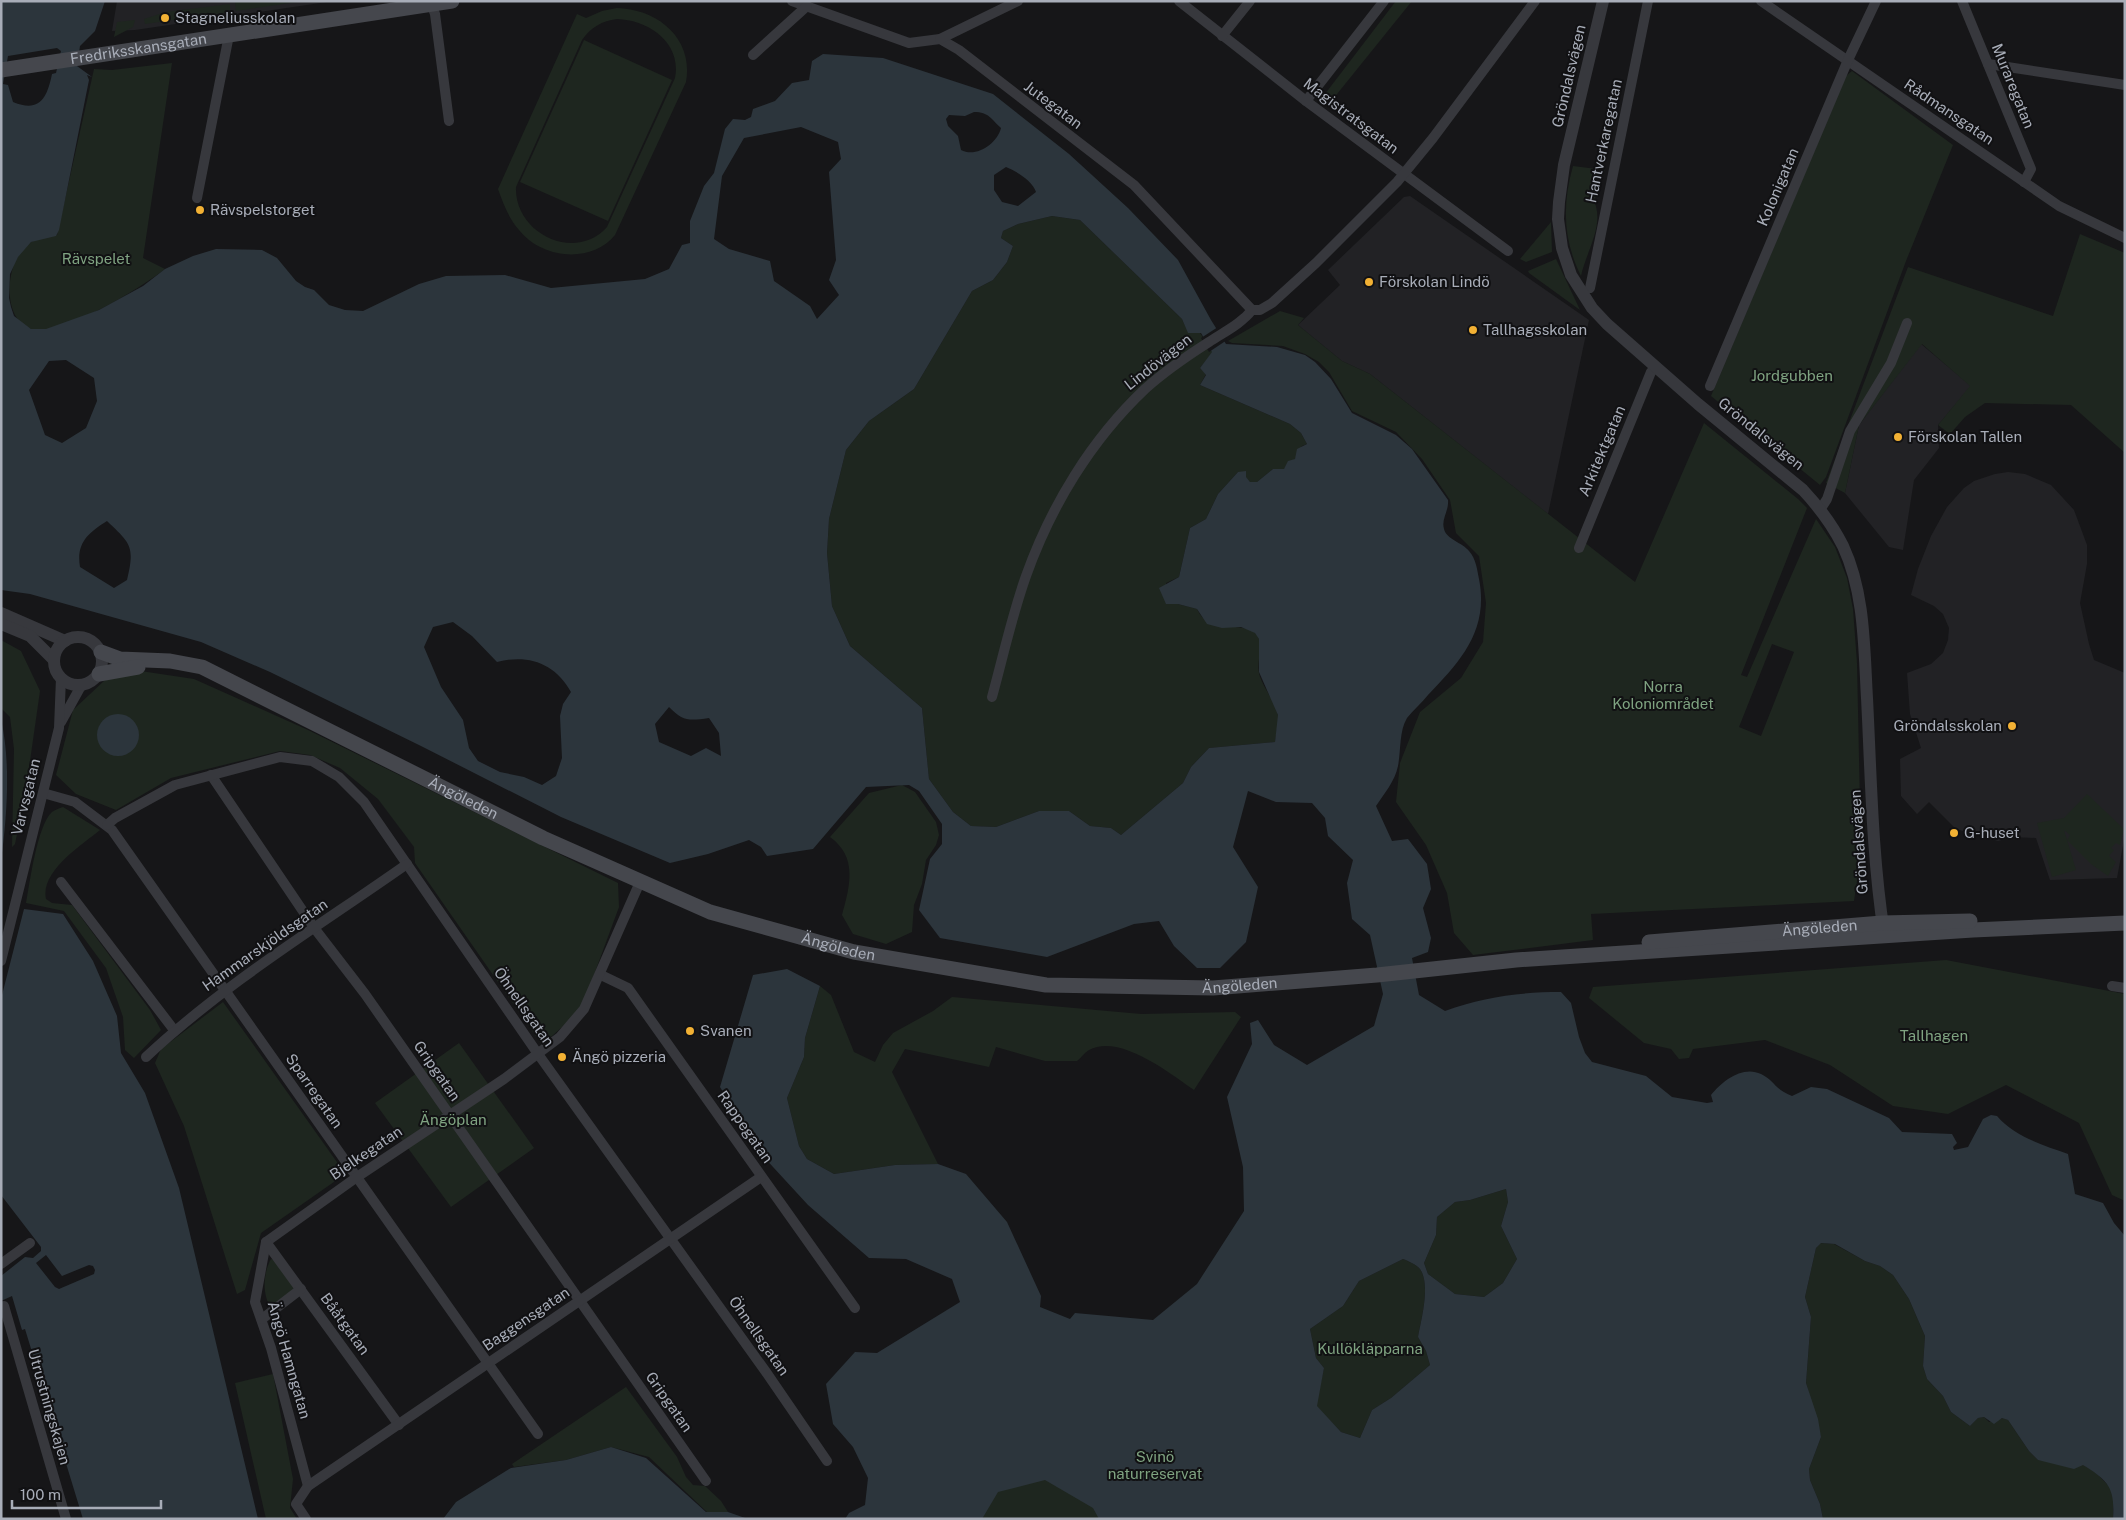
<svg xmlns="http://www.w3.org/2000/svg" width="2126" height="1520" font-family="'Public Sans',sans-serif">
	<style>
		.built { fill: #222225 }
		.green { fill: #1e261f; fill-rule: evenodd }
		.water { fill: #2c353c; fill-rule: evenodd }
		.pier { fill: #161618 }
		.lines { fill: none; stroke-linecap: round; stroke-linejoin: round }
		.minor { stroke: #37383d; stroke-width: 10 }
		.tertiary { stroke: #37383d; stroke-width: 12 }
		.secondary { stroke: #45474d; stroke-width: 15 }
		.poi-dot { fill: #f2b134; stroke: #111113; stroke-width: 2 }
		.labels { text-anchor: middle; stroke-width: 4; stroke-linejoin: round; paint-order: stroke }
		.poi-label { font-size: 15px; fill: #a8adb8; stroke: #111113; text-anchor: start }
		.street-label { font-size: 15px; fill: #a8adb8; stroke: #111113 }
		.park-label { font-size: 15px; fill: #7fa381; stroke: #111113 }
	</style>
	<rect width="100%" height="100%" fill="#161618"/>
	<g class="built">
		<path d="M117,1h217l-199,29 -23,1z"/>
		<path d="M1410,196l179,124 -41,194 -178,-140 -28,-13 -44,-36 42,-40 -12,-15 76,-73z"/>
		<path d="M1921,344l50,42 -33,39 1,23 -25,32 -11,70 -14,-3 -44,-54 14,-68z"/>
		<path d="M2008,472l17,2 26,11 23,25 13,35v19l-7,39 9,41 5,16 31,13v162l-8,43 -67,2 -14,-42 -23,-1 -15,4 -42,-12 -27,-27 -12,12 -16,-18 -1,-37 21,-11 -11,-34 -3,-41 24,-9 12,-11 5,-13 1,-12 -6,-14 -9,-8 -23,-11 7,-26 13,-33 16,-29 17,-19 10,-7 21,-7z"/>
	</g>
	<g class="green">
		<path d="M235,1h69l-68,10z"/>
		<path d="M1396,1h16l-79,98 -8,-5z"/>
		<path d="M230,4v8l-85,12 -1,-5 22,-7z"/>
		<path d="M617,8c40,1 77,30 69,74l-71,153c-24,29 -73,24 -96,-5 -10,-11 -16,-27 -21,-41l79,-175 9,4 16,-7zM617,19c32,1 65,24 58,59l-68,149c-32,36 -93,6 -91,-40l66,-147c9,-13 20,-19 35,-21z"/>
		<path d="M135,20l-2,7 -19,10 3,-15z"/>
		<path d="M584,40l88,40 -64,141 -88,-39z"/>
		<path d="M172,63l-29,195 22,11c-23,18 -104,69 -134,60 -31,-10 -26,-72 0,-87 7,-4 18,-5 26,-7l37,-166 18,1z"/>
		<path d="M1852,71l101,74 -47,116 -80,216 -6,8 -109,-89 135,-320z"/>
		<path d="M1573,166l32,4 -11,31c11,24 -8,51 -13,75 -18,-36 -19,-71 -8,-110z"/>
		<path d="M1052,216l28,4 102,99 6,13 12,1 13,19 -13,16 6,6 -6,11 90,39 11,9 6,11 -5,2 -7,13 -11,10h-11l-16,13h-7l-12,-10 -20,22 -12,25 -16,9 -11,49 -13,6v21h12l19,5c12,26 40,12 57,23 12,8 2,29 5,41 3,14 16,27 19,42 1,8 -2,19 -3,27l-66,6 -18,19 -8,16 -62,52 -10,-7 -21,-2 -21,-15h-30l-43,16 -25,-1 -18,-14 -24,-33 -7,-71 -72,-62 -18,-40 -5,-53 2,-34 17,-69 23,-29 45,-32 58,-98 21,-11 14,-18 6,-16 -12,-8 2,-7 15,-7z"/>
		<path d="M1551,222l1,30 -26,10 -6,-3z"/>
		<path d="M2080,234l45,19v200l-54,-48 -86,-2 -20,14 -15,17 -12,-9 32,-39 -48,-42 -63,81 -14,68 -19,-10 82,-216 145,49z"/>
		<path d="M1556,259l24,51 -51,-37 -1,-2z"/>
		<path d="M1280,311l24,7 -6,7 44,36 28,13 265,208 69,-159 94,76 9,9 -66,167 6,2 69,-158 19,28 12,31 6,31 4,54 4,190 -7,48 -263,13 2,26 -120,15 -19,-22 -7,-40 -21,-48 -30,-43 4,-39 20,-51 41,-34 22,-36 3,-39 -7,-47 -23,-23 -6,-33 -28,-41 -26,-27 -44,-21 -23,-39 -10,-10 -14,-8 -22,-8 -51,-3 -4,-2zM1772,644l22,8 -33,84 -22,-9z"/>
		<path d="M1,640l20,11 19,40 -14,98 -11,55 -3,3 2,-98 -4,-32 -9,-9z"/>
		<path d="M134,670l60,9 114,51 310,153 1,24 -38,103 -39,35 -127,-182 -1,-16 -36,-48 -38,-31 -30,-13 -30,-4 -109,27 -55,32 -40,-16 -20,-19 17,-65 32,-30z"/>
		<path d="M902,785l13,7 21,30 3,13 -3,10 -10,15 -4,24 -8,21 -2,27 -26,12 -33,-10 -11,-19c8,-29 16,-58 -12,-78l39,-44z"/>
		<path d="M2087,794l37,35 -4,16 -4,-2 -5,5 3,2 -5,6 7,6 -8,14 -17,-12 -24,-24 3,-5 -6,-5 12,40 -24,7 -15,-54 27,-5z"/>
		<path d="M63,807l37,23c-18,15 -60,41 -54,69l6,4 20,2 78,105 11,20 -27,28 -9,-8 -2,-33 -17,-49 -42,-57 -38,-8c4,-21 11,-77 26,-91 3,-2 7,-4 11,-5z"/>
		<path d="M1946,960l179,34v207l-13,-6 -33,-72 -73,-38 -58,29 -55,-8 -63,-41 -65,-25 -72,9 -4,9 -10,1 -8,-10 -27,-6 -55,-45 4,-11z"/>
		<path d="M820,986l11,9 23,57 21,10 8,-17 10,-12 40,-22 19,-14 189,17 94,-2 6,5 -47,73c-24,-17 -75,-57 -105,-40 -5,3 -8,8 -12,11h-32l-49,-14 -7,20 -84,-18 -13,23 46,92 -43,1 -61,9 -27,-15 -8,-13 -12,-48 17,-41 1,-19z"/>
		<path d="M223,1002l121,170 -3,5 -80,56 -16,57 -8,4 -53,-168 -29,-63 6,-14z"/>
		<path d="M459,1043l75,105 -83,59 -76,-104z"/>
		<path d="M1506,1189l2,13 -7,24 16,33 -14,24 -19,14 -29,-3 -27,-20 -4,-11 12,-28 1,-18 18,-15 15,-2z"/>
		<path d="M1820,1243l14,1 31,17 15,5 13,9 16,24 16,37 -2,30 4,13 16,17 8,16 19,14 8,-8 6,-1 5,5 14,-4 5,2 21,31 9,9 45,4 13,9 15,15 3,9 -1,22h-290l-3,-15 -10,-24 -1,-11 12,-32 -15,-54 5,-66 -6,-20 11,-49z"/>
		<path d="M271,1259l5,2 18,26 -1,4 -22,17c-9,-13 -8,-35 0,-49z"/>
		<path d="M1403,1259c5,2 14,6 17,10 11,16 1,51 -2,68l8,14 4,14 -39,33 -19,12 -12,28 -19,-6 -25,-26 8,-38 -8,-10 -6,-29 33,-23 16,-25z"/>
		<path d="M273,1374l20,105 -3,29 7,11h-31l-31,-136z"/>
		<path d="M626,1387l51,70 9,20 7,8 12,1 16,15 7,11h-21l-58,-55 -38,-10 -45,13 -52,7 -2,-3z"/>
		<path d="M1133,1416l126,103h-296l7,-12z"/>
	</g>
	<g class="water">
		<path d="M1,1h104l-10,30 -15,15 -3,20 15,11 -5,-2 2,5 -30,150 -3,6 -25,6 -13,15 -8,17 -1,24 2,9 3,9 17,13h15l53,-19 44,-24 22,-17 28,-13 23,-7 46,1 15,8 19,23 9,6 9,3 15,15 16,5 18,1 56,-27 27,-8 59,-1 46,13 94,-9 24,-10 13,-24 8,-2v-22l14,-35 10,-13 11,-44 8,-10 12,1 6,-3 2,-8 22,-8 17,-18 17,-3 3,-19 11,-7 60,4 110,36 76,60 59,54 50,52 33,60 15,24 51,3 28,8 10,7 16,17 21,34 44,22 16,14 36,51c1,11 -7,19 -4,29 2,10 19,14 25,22 7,8 8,18 10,28 10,51 -18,82 -51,116 -6,8 -15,15 -21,23 -8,13 -6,33 -9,48 -3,15 -14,28 -22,40l16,35 16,-2 19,25 4,25 -8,19 8,30 -3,14 -16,6 7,37 26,16c38,-14 75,-19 116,-19l10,11 8,34 6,16 7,9 54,14 26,21 35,6 6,-1 -2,-7c11,-14 32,-30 50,-21 13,6 14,16 31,22l19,-9 16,2 62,29 13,14 50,2 5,9 -4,4 1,3 14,-3 15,-28 8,-4 6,1c18,21 46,29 71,38l7,40 28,9 11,20 11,13v283h-12c2,-31 -4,-38 -30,-54l-9,4 -36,-9 -9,-9 -21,-31 -6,-2 -8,6 -10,-7 -6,1 -8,8 -19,-14 -8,-16 -16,-17 -4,-13 2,-30 -16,-37 -16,-24 -13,-9 -15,-5 -30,-17 -14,-1 -5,5 -11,49 6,20 -5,66 12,36 3,18 -12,32 1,11 10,24 3,15h-724l-6,-11 -48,-28 -47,12 -16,27h-137l4,-6 16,-8 3,-27 -15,-31 -20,-23 -7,-40 29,-32 22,1 83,-51 -8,-23 -46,-20 -37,-1 -61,-53 -46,-50 -42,-68 33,-112 34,-6 33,17 -15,52 -1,19 -17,41 12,48 8,13 27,15 61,-9 43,-1 28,10 41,48 34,74 -1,11 30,12 5,-6 78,7 44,-36 47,-73 -1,-44 -16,-70 25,-53 -2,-21 8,-3 16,25 33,20 67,-39 9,-32 -13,-59 -18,-16 -5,-36 6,-23 -25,-24 -3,-18 -13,-15 -36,-1 -28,-11 -15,56 25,40 -12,55 -26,26h-23l-23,-22 -15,-25 -25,3 -87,33 -107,-19 -21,-28 11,-51 12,-15v-20l-23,-33 -10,-6 -43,2 -53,62 -46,7 -6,-9 -12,-7 -41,14 -38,9 -109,-46 -140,-71 -151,-74 -69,-30 -171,-48 -29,-4zM57,48l4,3 -5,22 -4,1c-5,24 -12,39 -39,28l-5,-17 -5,-1 5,-28zM974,112c15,0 17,7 27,16 -4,16 -25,30 -40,22l-3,-14 -10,-10 -2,-7 3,-4 16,1zM801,127l37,15 3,17 -12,13 7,88 -7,20 10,15 -22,24 -7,-13 -36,-25 -4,-20 -41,-12 -15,-10 8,-63 22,-38zM1006,167c10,4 27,14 30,25l-18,14 -16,-4 -8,-12v-15zM1052,216l28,4 102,99 6,14h13l11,19 -12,16 6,7 -6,10 90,39 11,9 6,11 -10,5 -2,10 -7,2 -4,8h-11l-16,13h-7l-4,-5v-6l-8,1 -20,22 -12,25 -16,9 -11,49 -20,11 7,16h12l19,5 10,15 15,4 19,-1 14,6 4,6v33l19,43 -3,27 -66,6 -18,19 -8,16 -62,52 -10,-7 -21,-2 -21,-15h-30l-43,16 -25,-1 -18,-14 -24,-33 -7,-71 -72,-62 -18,-40 -5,-53 2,-34 17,-69 23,-29 45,-32 58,-98 21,-11 14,-18 6,-16 -12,-8 2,-7 15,-7zM66,360l28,18 3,23 -11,27 -24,15 -17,-8 -16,-45 20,-29zM107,521c24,23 28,25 20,59l-13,8 -34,-21c-4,-24 8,-34 27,-46zM453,622l19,14 25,26c31,-8 58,1 74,30l-8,12 -3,12 2,42 -6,18 -14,9 -18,-8 -24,-5 -22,-11 -9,-13 -6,-28 -22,-33 -17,-40 9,-20zM669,707c14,14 19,14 40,11l10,15 2,23 -15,-8 -15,8 -32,-14 -4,-18zM1506,1189l2,13 -7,24 16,33 -14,24 -19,14 -29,-3 -27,-20 -4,-11 12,-28 1,-18 18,-15 15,-2zM1403,1259c5,2 14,6 17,10 11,16 1,51 -2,68l8,14 4,14 -39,33 -19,12 -12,28 -19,-6 -24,-26 7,-38 -8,-10 -6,-29 33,-23 16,-25z"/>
		<circle cx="118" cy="735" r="21"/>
		<path d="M1,719c10,45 6,96 0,142z"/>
		<path d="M24,909l39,5 30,47 24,55 4,37 24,40 34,95 79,331h-175l-58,-190 -3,1 -10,-34 -11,5v-25l24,-19 8,1 8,-7v-4l-40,-52v-196zM46,1255l16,21 27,-11 4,1 2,4 -1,4 -35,15 -4,-2 -19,-24z"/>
		<path d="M611,1447l35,11 60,54h22l20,7h-305l13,-17 55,-34 55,-8z"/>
	</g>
	<path class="pier" d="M1218,327l9,13 -18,12 -8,-14z"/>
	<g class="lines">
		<g class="minor">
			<path d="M430,1l5,13 14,107"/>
			<path d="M792,1l117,42 31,-4 19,11 175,135 118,125"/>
			<path d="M1179,1l127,100 202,150"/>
			<path d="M1761,1l298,205 66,32"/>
			<path d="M1962,1l69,168 -7,13"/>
			<path d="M1222,36l28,-35"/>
			<path d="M940,39l78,-38"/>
			<path d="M753,55l54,-49"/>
			<path d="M1988,64l137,21"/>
			<path d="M1306,101l78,-100"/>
			<path d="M197,198l32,-163"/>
			<path d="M1590,288l58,-287"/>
			<path d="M1710,386l138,-326 28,-59"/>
			<path d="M1820,510l7,-11 23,-68 41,-68 16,-40"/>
			<path d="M1579,548l72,-176 4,-4"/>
			<path d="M992,697c11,-40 20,-82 34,-121 25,-70 65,-136 119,-187 20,-18 42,-33 64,-47 15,-10 32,-18 43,-32h8l12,-7 44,-40 81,-81 36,-44 102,-137"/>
			<path d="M61,722l20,-36"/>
			<path d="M211,775l104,154 50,65 341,487"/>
			<path d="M43,793l32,9 37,28 426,604"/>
			<path d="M107,825l8,-7 60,-33 105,-28 32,4 27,16 25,25 174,252 228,318 61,89"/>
			<path d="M61,882l113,148"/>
			<path d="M1,961l58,-233 2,-50"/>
			<path d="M601,975l27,13 227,320"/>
			<path d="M2112,986l13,2"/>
			<path d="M146,1057c79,-74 173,-131 261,-193"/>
			<path d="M266,1242l91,-65 147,-98 56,-42 24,-28 56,-127"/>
			<path d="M266,1242l-11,60 16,46 37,138"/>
			<path d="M266,1242l133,183"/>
			<path d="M1,1264l29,-21"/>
			<path d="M1,1307l3,-1 62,213"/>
			<path d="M262,1319l39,-30"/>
			<path d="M306,1519l-10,-15 12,-18 453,-309"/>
		</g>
		<g class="tertiary">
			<path d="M1603,1l-39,164 -5,37 -1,17 4,29 9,27 21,33 15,16 91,80 105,86c15,16 30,36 40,56 22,47 21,102 24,152 4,78 5,157 17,235"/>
			<path d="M1,613l64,28"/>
			<path d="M1,624l29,12 24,24"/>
			<circle cx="78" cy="661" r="24"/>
		</g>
		<g class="secondary">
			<path id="s1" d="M1,70l451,-69"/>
			<path id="s2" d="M101,652l19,7 50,2 32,6 341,171 167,74 144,40 192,33 167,3 164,-13 139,-15 457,-30 152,-7"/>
			<path d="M99,674l39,-7"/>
			<path id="s3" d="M1649,942l233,-19 88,-2"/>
		</g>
	</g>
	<g class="poi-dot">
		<circle cx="165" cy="18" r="5"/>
		<circle cx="200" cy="210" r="5"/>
		<circle cx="1369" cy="282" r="5"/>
		<circle cx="1473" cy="330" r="5"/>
		<circle cx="1898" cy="437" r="5"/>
		<circle cx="2012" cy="726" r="5"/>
		<circle cx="1954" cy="833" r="5"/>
		<circle cx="690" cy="1031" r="5"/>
		<circle cx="562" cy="1057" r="5"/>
	</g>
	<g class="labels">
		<g class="poi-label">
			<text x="175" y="23">Stagneliusskolan</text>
			<text x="210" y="215">Rävspelstorget</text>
			<text x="1379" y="287">Förskolan Lindö</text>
			<text x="1483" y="335">Tallhagsskolan</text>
			<text x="1908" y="442">Förskolan Tallen</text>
			<text x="2002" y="731" text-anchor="end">Gröndalsskolan</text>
			<text x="1964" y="838">G-huset</text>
			<text x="700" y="1036">Svanen</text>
			<text x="572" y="1062">Ängö pizzeria</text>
		</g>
		<g class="street-label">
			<text dy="5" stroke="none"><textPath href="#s1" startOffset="139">Fredriksskansgatan</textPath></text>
			<text transform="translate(1569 76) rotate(-77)" y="5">Gröndalsvägen</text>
			<text transform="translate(2013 86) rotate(68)" y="5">Muraregatan</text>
			<text transform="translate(1053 105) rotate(37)" y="5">Jutegatan</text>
			<text transform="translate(1949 112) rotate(34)" y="5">Rådmansgatan</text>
			<text transform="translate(1351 116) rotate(37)" y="5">Magistratsgatan</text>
			<text transform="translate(1604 141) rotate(-78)" y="5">Hantverkaregatan</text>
			<text transform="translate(1778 187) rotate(-67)" y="5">Kolonigatan</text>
			<text transform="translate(1158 362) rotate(-38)" y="5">Lindövägen</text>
			<text transform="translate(1761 434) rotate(39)" y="5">Gröndalsvägen</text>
			<text transform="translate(1602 451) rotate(-67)" y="5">Arkitektgatan</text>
			<text transform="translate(26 797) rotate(-76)" y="5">Varvsgatan</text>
			<text dy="5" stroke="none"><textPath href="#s2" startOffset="395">Ängöleden</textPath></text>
			<text transform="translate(1859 842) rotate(-94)" y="5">Gröndalsvägen</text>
			<text dy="5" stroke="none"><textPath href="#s3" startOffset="171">Ängöleden</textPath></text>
			<text transform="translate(265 945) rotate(-35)" y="5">Hammarskjöldsgatan</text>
			<text dy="5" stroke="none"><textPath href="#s2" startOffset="800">Ängöleden</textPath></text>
			<text dy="5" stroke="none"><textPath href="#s2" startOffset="1205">Ängöleden</textPath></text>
			<text transform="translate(524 1007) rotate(55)" y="5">Öhnellsgatan</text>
			<text transform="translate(437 1071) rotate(55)" y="5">Gripgatan</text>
			<text transform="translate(314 1091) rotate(55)" y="5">Sparregatan</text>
			<text transform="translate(745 1127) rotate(55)" y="5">Rappegatan</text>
			<text transform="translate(366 1153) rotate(-34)" y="5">Bjelkegatan</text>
			<text transform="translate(526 1319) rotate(-34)" y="5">Baggensgatan</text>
			<text transform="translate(345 1324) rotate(54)" y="5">Bååtgatan</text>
			<text transform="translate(759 1336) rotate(55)" y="5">Öhnellsgatan</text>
			<text transform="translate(289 1360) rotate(74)" y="5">Ängö Hamngatan</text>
			<text transform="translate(669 1402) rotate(55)" y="5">Gripgatan</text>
			<text transform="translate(49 1407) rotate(74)" y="5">Utrustningskajen</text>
		</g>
		<g class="park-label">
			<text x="96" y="264">Rävspelet</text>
			<text x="1792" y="381">Jordgubben</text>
			<text x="1663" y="692">Norra<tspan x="1663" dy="17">Koloniområdet</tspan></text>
			<text x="1934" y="1041">Tallhagen</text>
			<text x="453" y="1125">Ängöplan</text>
			<text x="1370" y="1354">Kullökläpparna</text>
			<text x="1155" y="1462">Svinö<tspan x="1155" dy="17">naturreservat</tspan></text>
		</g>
	</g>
	<rect width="2126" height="1520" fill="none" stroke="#a8adb8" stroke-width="5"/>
	<path d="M12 1500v8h149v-8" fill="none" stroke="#a8adb8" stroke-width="2.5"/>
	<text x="20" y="1500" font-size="15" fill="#a8adb8" stroke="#111113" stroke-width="4" paint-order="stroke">100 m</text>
</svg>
